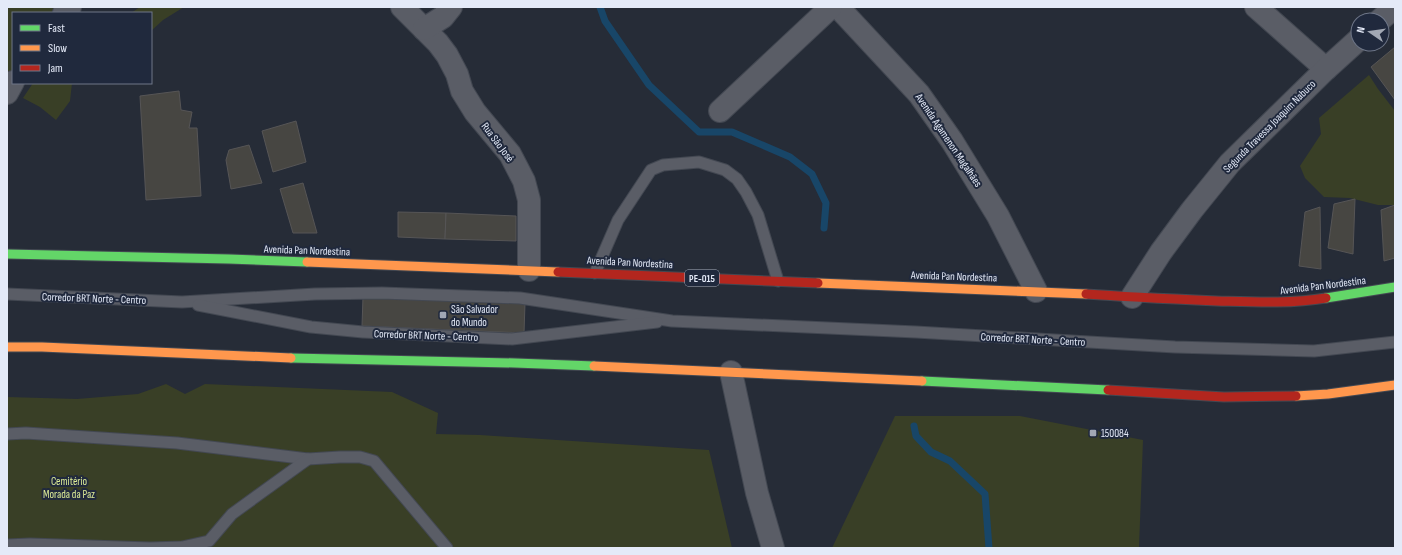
<svg xmlns="http://www.w3.org/2000/svg" width="1402" height="555" font-family="'Sofia Sans Condensed',sans-serif">
	<style>
		.green { fill: #393f26 }
		.lines { fill: none; stroke-linecap: round; stroke-linejoin: round }
		.stream { stroke: #184668; stroke-width: 7 }
		.building { fill: #474642; stroke: #565556 }
		.lane-casing { stroke: #434852; stroke-width: 13 }
		.street-casing { stroke: #434852; stroke-width: 24 }
		.fast-casing { stroke: #434852; stroke-width: 11 }
		.slow-casing { stroke: #434852; stroke-width: 11 }
		.jam-casing { stroke: #434852; stroke-width: 11 }
		.lane { stroke: #5a5d66; stroke-width: 11 }
		.street { stroke: #5a5d66; stroke-width: 22 }
		.fast { stroke: #63d668; stroke-width: 9 }
		.slow { stroke: #ff974d; stroke-width: 9 }
		.jam { stroke: #b3261e; stroke-width: 9 }
		.poi-dot { fill: #a2a8b4; stroke: #20293d; stroke-width: 1.5 }
		.labels { text-anchor: middle; stroke-width: 4; stroke-linejoin: round; paint-order: stroke }
		.shield { fill: #20293d; stroke: #a9b0c0; stroke-width: 1 }
		.shield-label { font-size: 10px; font-weight: bold; fill: #e4eaf8 }
		.street-label { font-size: 11px; fill: #e4eaf8; stroke: #20293d }
		.poi-label { font-size: 11px; fill: #e4eaf8; stroke: #20293d; text-anchor: start }
		.park-label { font-size: 11px; fill: #ddec96; stroke: #20293d }
	</style>
	<rect width="100%" height="100%" fill="#262c37"/>
	<g class="green">
		<path d="M7,7h64l-5,6h-53v66l-6,8z"/>
		<path d="M140,7h44l-21,13 -12,11v-18h-20z"/>
		<path d="M1369,75l9,14 17,22v94h-17l-28,-7 -26,-1 -19,-19 -5,-12 21,-32 -2,-16z"/>
		<path d="M33,83h39l-2,18 -14,19 -16,-13 -17,-9z"/>
		<path d="M166,384l19,10 20,-10 187,8 46,21 -2,21 44,1 229,15 23,98h-725v-151l70,2 61,-5z"/>
		<path d="M895,416h125l123,24 -4,108h-307z"/>
	</g>
	<g class="lines">
		<g class="stream">
			<path d="M600,7l5,14 44,64 50,47h33l58,25 22,17 14,29 -2,25"/>
			<path d="M914,426l2,10 15,16 19,9 35,33 4,54"/>
		</g>
	</g>
	<g class="building">
		<path d="M1395,47v53l-24,-33z"/>
		<path d="M179,91l2,19 11,2 -3,16h8l4,68 -55,4 -6,-104z"/>
		<path d="M296,121l10,41 -33,10 -11,-41z"/>
		<path d="M249,145l13,38 -31,6 -5,-29 3,-10z"/>
		<path d="M303,183l14,50h-24l-13,-44z"/>
		<path d="M1355,199l-2,55 -25,-6 6,-44z"/>
		<path d="M1395,205v53l-11,3 -3,-51z"/>
		<path d="M1320,207l1,62 -22,-3 6,-54z"/>
		<path d="M398,212l48,1 -1,26 -47,-2z"/>
		<path d="M446,213l70,3v25l-71,-2z"/>
		<path d="M363,297l162,6 -1,30 -162,-7z"/>
	</g>
	<g class="lines">
		<g class="lane-casing">
			<g id="lane">
				<path d="M595,273l23,-53 33,-50 12,-5 36,-3 26,8 12,9 9,13 12,23 20,66"/>
				<path d="M7,294l175,8 133,-8 67,-1 138,5 152,23 244,11 259,15 139,4 81,-9"/>
				<path d="M198,305l113,22 52,5 149,7 145,-17"/>
				<path d="M7,434l19,-1 151,10 131,16 32,-2h20l14,4 73,87"/>
				<path d="M7,545l23,-1 120,4 32,-1 27,-6 23,-27 76,-55"/>
			</g>
		</g>
		<g class="street-casing">
			<g id="street">
				<path d="M402,7l36,36 9,12 10,19 5,17 13,21 35,42 14,27 5,19v70"/>
				<path d="M838,7l81,87 33,47 46,75 38,75"/>
				<path d="M1256,7l70,62"/>
				<path d="M64,13l6,-6"/>
				<path d="M1380,20l15,-13"/>
				<path d="M424,29l19,-12 8,-10"/>
				<path d="M7,93l6,-11"/>
				<path d="M720,111l111,-104"/>
				<path d="M1132,297l29,-45 31,-42 38,-47 96,-94 32,-29"/>
				<path d="M731,372l26,121 16,55"/>
			</g>
		</g>
		<g class="fast-casing">
			<g id="fast">
				<path d="M7,254l222,5 78,3"/>
				<path d="M1326,298l69,-11"/>
				<path d="M291,358l224,5 79,3"/>
				<path d="M922,381l186,9"/>
			</g>
		</g>
		<g class="slow-casing">
			<g id="slow">
				<path d="M307,262l251,10"/>
				<path d="M818,283l268,11"/>
				<path d="M7,347h35l249,11"/>
				<path d="M594,366l328,15"/>
				<path d="M1296,396l32,-2 67,-9"/>
			</g>
		</g>
		<g class="jam-casing">
			<g id="jam">
				<path d="M558,272l260,11"/>
				<path d="M1086,294c43,3 87,5 131,7 36,1 73,3 109,-3"/>
				<path d="M1108,390l116,7 72,-1"/>
			</g>
		</g>
		<use href="#lane" class="lane"/>
		<use href="#street" class="street"/>
		<use href="#fast" class="fast"/>
		<use href="#slow" class="slow"/>
		<use href="#jam" class="jam"/>
	</g>
	<g class="poi-dot">
		<rect x="439" y="311" width="8" height="8" rx="2"/>
		<rect x="1089" y="429" width="8" height="8" rx="2"/>
	</g>
	<g class="labels">
		<rect class="shield" x="685" y="270" width="34" height="16" rx="3"/>
		<g class="shield-label">
			<text x="702" y="282">PE-015</text>
		</g>
		<g class="street-label">
			<text transform="translate(1269 126) rotate(-45)" y="4">Segunda Travessa Joaquim Nabuco</text>
			<text transform="translate(949 140) rotate(56)" y="4">Avenida Agamenon Magalhães</text>
			<text transform="translate(498 142) rotate(53)" y="4">Rua São José</text>
			<text transform="translate(307 250) rotate(2)" y="4">Avenida Pan Nordestina</text>
			<text transform="translate(630 262) rotate(3)" y="4">Avenida Pan Nordestina</text>
			<text transform="translate(954 276) rotate(2)" y="4">Avenida Pan Nordestina</text>
			<text transform="translate(1323 285) rotate(-7)" y="4">Avenida Pan Nordestina</text>
			<text transform="translate(94 298) rotate(2)" y="4">Corredor BRT Norte - Centro</text>
			<text transform="translate(426 335) rotate(2)" y="4">Corredor BRT Norte - Centro</text>
			<text transform="translate(1033 339) rotate(3)" y="4">Corredor BRT Norte - Centro</text>
		</g>
		<g class="poi-label">
			<text x="451" y="313">São Salvador<tspan x="451" dy="13">do Mundo</tspan></text>
			<text x="1101" y="437">150084</text>
		</g>
		<g class="park-label">
			<text x="69" y="485">Cemitério<tspan x="69" dy="13">Morada da Paz</tspan></text>
		</g>
	</g>
	<rect width="1402" height="555" fill="none" stroke="#e4eaf8" stroke-width="16"/>
	<rect x="12" y="12" width="140" height="72" fill="#20293d" stroke="#6e7688"/>
	<rect x="20" y="25" width="20" height="6" fill="#63d668" stroke="#6e7688"/>
	<text x="48" y="32" font-size="12" fill="#e4eaf8">Fast</text>
	<rect x="20" y="45" width="20" height="6" fill="#ff974d" stroke="#6e7688"/>
	<text x="48" y="52" font-size="12" fill="#e4eaf8">Slow</text>
	<rect x="20" y="65" width="20" height="6" fill="#b3261e" stroke="#6e7688"/>
	<text x="48" y="72" font-size="12" fill="#e4eaf8">Jam</text>
	<g transform="translate(1370 32) rotate(283)"><circle r="19" fill="#20293d" stroke="#6e7688"/>
	<path d="M0-3L7 15L0 10L-7 15Z" fill="#a2a8b4"/>
	<text y="-6" font-size="11" font-weight="bold" text-anchor="middle" fill="#e4eaf8">N</text>
	</g>
</svg>
